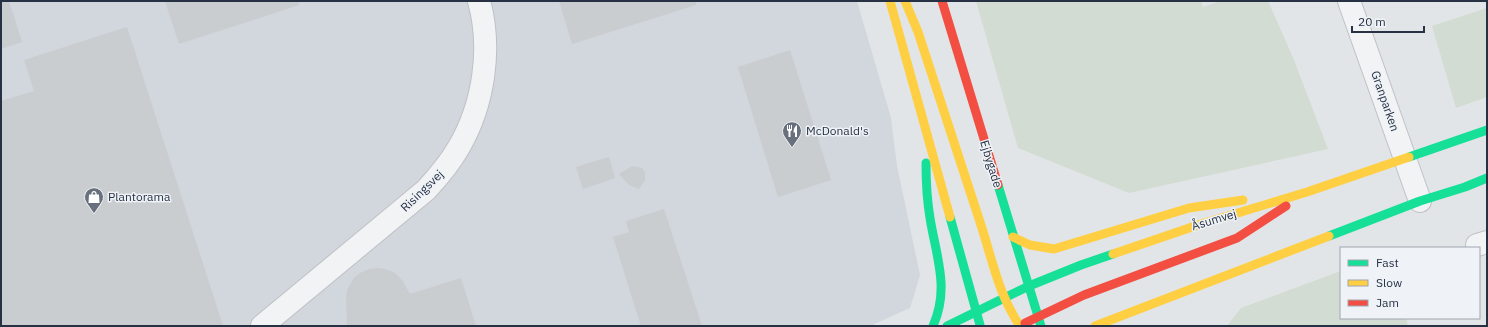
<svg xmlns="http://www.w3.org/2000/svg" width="1488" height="327" font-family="'IBM Plex Sans',sans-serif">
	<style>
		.built { fill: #d2d6dd }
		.green { fill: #d2dcd2 }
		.building { fill: #c9cdd0 }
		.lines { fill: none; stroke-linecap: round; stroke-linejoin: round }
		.street-casing { stroke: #bfc1c6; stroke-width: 24 }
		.street { stroke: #f2f3f4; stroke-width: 22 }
		.fast { stroke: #16e098; stroke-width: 9 }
		.slow { stroke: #ffcf43; stroke-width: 9 }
		.jam { stroke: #f24e42; stroke-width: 9 }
		.labels { text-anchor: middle; stroke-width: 3; stroke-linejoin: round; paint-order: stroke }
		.street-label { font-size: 12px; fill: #263143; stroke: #eff3f7 }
		.poi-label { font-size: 12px; fill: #263143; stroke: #eff3f7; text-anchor: start }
	</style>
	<rect width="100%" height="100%" fill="#e2e5e8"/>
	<path class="built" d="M1,1h856l34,117 6,48 23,109 -10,33 -40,18h-869z"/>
	<g class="green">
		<path d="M976,1h225l2,6 17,-6h48l26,59 34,89 -199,44 -111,-45z"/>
		<path d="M1487,8v89l-31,11 -24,-82z"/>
		<path d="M1341,271v47h65l2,8h-181l14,-18z"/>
	</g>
	<g class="building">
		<path d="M1,1h8l13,41 -21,7z"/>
		<path d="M165,1h134v4l-120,39z"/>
		<path d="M559,1h137v4l-124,39z"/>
		<path d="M127,27l96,299h-222v-225l33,-10 -10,-31z"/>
		<path d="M790,50l41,130 -53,17 -40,-130z"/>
		<path d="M609,157l6,21 -32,11 -7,-22z"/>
		<path d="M632,166l10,2 3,5v7l-6,9 -10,-4 -10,-11z"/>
		<path d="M664,209l38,117h-61l-28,-89 16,-5 -3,-11z"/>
		<path d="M379,268l9,2 7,3 7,7 8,14 51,-16 15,48h-129l-1,-30 2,-8 6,-10 6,-5 9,-4z"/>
	</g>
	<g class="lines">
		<g class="street-casing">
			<g id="street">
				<path d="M1349,1l71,200"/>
				<path d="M1477,245l10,-3"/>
				<path d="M262,326l164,-136c12,-13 24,-27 33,-43 25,-43 33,-99 20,-146"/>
			</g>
		</g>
		<use href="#street" class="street"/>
		<g class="fast">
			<path d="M1409,157l78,-27"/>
			<path d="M926,163c0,19 1,37 4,55 6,38 20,70 3,108"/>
			<path d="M998,185l43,141"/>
			<path d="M950,217l30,108"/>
			<path d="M1329,236l91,-35 45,-14 22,-9"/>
			<path d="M947,326l82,-40 52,-21 32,-11"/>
		</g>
		<g class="slow">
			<path d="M890,1l60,216"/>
			<path d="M905,1l13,31c21,63 41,127 62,190 12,36 18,72 40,104"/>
			<path d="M1013,237l17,8 24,4 135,-41 54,-8"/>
			<path d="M1113,254l85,-29 109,-33 102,-35"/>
			<path d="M1095,326l234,-90"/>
		</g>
		<g class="jam">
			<path d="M942,1l56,184"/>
			<path d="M1025,323l59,-28 153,-57 49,-32"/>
		</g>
	</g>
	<defs>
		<g id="restaurant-pin" transform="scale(1)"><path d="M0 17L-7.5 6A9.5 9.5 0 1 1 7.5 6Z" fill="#68707d" stroke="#eff3f7"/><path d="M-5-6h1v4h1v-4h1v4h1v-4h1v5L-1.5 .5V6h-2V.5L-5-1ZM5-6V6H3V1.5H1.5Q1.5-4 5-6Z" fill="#fff"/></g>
		<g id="shop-pin" transform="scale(1)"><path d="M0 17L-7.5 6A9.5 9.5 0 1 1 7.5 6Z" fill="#68707d" stroke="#eff3f7"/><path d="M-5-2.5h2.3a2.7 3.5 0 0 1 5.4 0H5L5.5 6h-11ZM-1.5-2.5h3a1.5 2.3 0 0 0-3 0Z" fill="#fff"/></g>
	</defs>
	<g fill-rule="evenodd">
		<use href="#restaurant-pin" x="792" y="131"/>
		<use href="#shop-pin" x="94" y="197"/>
	</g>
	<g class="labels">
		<g class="street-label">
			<text transform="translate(1385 101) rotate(71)" y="4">Granparken</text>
			<text transform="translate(991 164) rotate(73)" y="4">Ejbygade</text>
			<text transform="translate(422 191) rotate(-44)" y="4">Risingsvej</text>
			<text transform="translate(1214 220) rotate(-17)" y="4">Åsumvej</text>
		</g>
		<g class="poi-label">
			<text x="806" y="135">McDonald's</text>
			<text x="108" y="201">Plantorama</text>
		</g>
	</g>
	<rect width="1488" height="327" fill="none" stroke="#263143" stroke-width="4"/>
	<rect x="1340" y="247" width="140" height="72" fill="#eff3f7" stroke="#9fa5af"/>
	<rect x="1348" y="260" width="20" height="6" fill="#16e098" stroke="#9fa5af"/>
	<text x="1376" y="267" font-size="12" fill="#263143">Fast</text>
	<rect x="1348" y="280" width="20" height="6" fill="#ffcf43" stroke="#9fa5af"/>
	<text x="1376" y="287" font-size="12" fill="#263143">Slow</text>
	<rect x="1348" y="300" width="20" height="6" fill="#f24e42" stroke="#9fa5af"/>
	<text x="1376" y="307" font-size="12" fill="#263143">Jam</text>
	<path d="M1352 26v6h72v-6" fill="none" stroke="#263143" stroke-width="2"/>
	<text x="1358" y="26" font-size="12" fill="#263143" stroke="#eff3f7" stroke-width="3" paint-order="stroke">20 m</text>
</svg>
